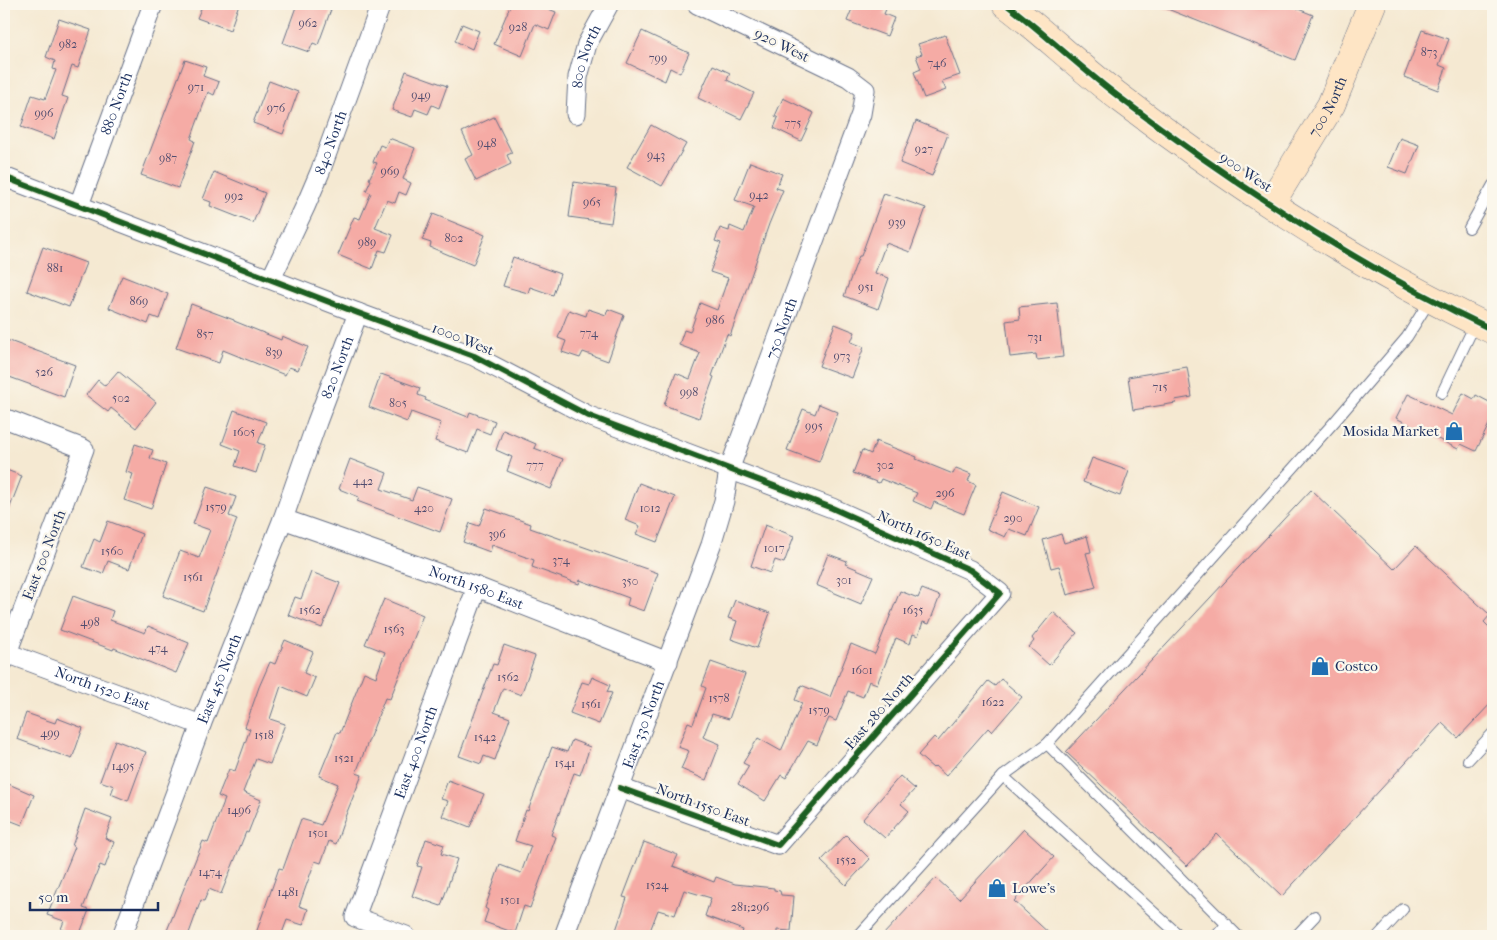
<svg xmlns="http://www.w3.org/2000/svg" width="1497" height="940" font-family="'IM FELL French Canon',serif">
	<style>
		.building { fill: #f5aba5 }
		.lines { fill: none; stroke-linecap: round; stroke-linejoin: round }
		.lane-casing { stroke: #677087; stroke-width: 12 }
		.street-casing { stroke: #677087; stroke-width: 21 }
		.secondary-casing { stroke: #677087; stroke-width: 29 }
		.lane { stroke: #fff; stroke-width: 10 }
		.street { stroke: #fff; stroke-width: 19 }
		.secondary { stroke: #fee5c5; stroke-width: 28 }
		.cycleway-casing { stroke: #fbf7ec; stroke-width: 9 }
		.cycleway { stroke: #1b5e20; stroke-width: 6 }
		.labels { text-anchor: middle; stroke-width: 4.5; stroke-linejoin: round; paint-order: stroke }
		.number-label { font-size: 12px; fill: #524e70 }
		.street-label { font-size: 15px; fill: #1b2f5e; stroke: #fbf7ec }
		.poi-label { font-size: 15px; fill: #1b2f5e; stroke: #fbf7ec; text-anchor: start }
	</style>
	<rect width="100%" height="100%" fill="#fbf7ec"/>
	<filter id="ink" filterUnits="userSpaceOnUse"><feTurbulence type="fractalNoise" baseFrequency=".02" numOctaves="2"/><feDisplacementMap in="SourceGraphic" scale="10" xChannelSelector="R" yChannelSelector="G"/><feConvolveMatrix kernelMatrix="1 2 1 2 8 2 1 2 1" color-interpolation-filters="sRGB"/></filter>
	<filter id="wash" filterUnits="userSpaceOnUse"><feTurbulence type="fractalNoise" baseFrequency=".0096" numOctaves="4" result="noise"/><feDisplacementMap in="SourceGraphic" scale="20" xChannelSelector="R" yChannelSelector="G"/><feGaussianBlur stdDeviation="1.12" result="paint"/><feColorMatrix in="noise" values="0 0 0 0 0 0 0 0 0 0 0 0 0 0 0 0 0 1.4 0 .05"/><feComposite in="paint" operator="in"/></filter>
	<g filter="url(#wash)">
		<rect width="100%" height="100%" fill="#f5e9d2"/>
		<g id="blocks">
			<g class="building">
				<path d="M203,4h36l-9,26 -33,-12z"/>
				<path d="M297,4h36l-15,41 -5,-2 -4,9 -26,-9z"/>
				<path d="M511,4h25l20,8 -7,18 -14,-6 -13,32 -28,-12z"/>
				<path d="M854,4h34l-4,10 10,4 -7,18 -40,-15z"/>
				<path d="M1155,4h131l27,11 -18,45z"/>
				<path d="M59,19l32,11 -13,38 -6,-2 -10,30 6,2 -14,41 -33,-12 11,-32 13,4 11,-29 -3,-1 2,-8 -9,-4z"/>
				<path d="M462,24l17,7 -7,18 -17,-8z"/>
				<path d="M1422,30l27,9 -10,26 7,3 -8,22 -34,-13z"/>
				<path d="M642,31l47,22 -9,20 -10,-5 -5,13 -38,-18z"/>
				<path d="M945,35l15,40 -18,6 4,9 -22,8 -10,-26 7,-3 -5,-13 6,-2 -4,-10z"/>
				<path d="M185,60l21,7 -3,9 16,6 -5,13 -6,-3 -17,47 4,2 -17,47 -37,-13z"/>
				<path d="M713,65l17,8 -3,7 27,13 -13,26 -43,-21z"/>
				<path d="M406,71l41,15 -8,22 -7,-3 -4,9 -13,-5 -3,8 -20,-7z"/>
				<path d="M269,81l29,11 -15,42 -30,-11z"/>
				<path d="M783,98l31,15 -13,28 -27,-13 4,-10 -3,-2z"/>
				<path d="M494,117l18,36 -5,2 4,9 -35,17 -11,-22 8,-4 -11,-23z"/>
				<path d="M916,121l32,13 -16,42 -32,-13z"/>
				<path d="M651,125l35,19 -24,42 -35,-19z"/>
				<path d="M389,138l26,10 -12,31 8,4 -5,12 -7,-3 -4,11 -8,-3 -12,28 18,7 -7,17 -7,-2 -7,19 -34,-14 16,-38 6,2 11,-26 -5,-2 5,-11 -2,-1 8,-16 -4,-1 7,-17 5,2z"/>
				<path d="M1400,138l19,7 -12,29 -19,-7z"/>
				<path d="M750,162l32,12 -6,14 7,2 -14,34 -39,112 -3,-2 -15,42 2,1 -15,41 -35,-13 12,-32 14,6 10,-26 -21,-8 5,-15 6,2 10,-29 17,7 11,-32 -18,-6 11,-29 -6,-2 5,-13 9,3 1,-5 14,6 10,-25 -19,-7z"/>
				<path d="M214,172l51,21 -12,30 -43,-17 1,-4 -8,-3z"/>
				<path d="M574,182l42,6 -5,35 -42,-6z"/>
				<path d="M884,193l42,15 -16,44 -24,-9 -11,30 14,5 -11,31 -34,-13 15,-40h2z"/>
				<path d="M433,214l52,21 -12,30 -43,-18 1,-4 -9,-3z"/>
				<path d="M43,247l43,16 -17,44 -42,-16z"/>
				<path d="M513,257l47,17 -7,21 -23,-8 -2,6 -25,-7z"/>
				<path d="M122,276l46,18 -9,25 -8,-3 -3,8 -39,-16z"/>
				<path d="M1057,303l6,54 -26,3 -1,-6 -26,3 -4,-36 14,-2 -1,-12z"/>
				<path d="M191,304l43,16v1l47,19 1,-4 26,11 -10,23 -9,-3 -4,8 -62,-25 -4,13 -43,-15z"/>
				<path d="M588,309l18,6 2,-6 16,6 -16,46 -25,-9 -3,6 -18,-6 4,-11 -8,-3 11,-28 17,6z"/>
				<path d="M835,324l20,8 -4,10 13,5 -12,31 -33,-12z"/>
				<path d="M4,339l71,26 -11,32 -60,-22z"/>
				<path d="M1187,367l5,30 -17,3 1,3 -43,7 -5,-33z"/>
				<path d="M118,371l38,31 -20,26 -25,-20 -3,4 -22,-17 12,-15 7,6z"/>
				<path d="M381,374l39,14 -2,7 8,3 -1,2 43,17 2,-5 25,9 -5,13 -13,-5 -9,24 -33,-12 6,-18 -30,-11 -4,10 -38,-15z"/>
				<path d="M1463,393l11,6 2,-4 17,9v12l-17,35 -15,-7 -3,5 -62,-31 12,-24 44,21z"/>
				<path d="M819,404l19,8 -19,50 -32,-12 16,-41 12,5z"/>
				<path d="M234,410l32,12 -8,21 7,2 -9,28 -21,-7 5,-15 -18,-7z"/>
				<path d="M503,430l33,14 -2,4 29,11 -12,30 -44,-18 5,-14 -16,-7z"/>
				<path d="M876,441l41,16 -1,2 37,15 3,-6 15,6 -3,7 8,4 -12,29 -30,-12 -3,7 -18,-8 4,-8 -36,-14 -2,4 -26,-10 9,-23 9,4z"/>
				<path d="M135,444l18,6 -3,8 16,6 -15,45 -27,-9 9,-26 -7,-2z"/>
				<path d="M1092,458l37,13 -9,25 -37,-14z"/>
				<path d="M350,459l37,14 -6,16 31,11 5,-13 35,12 -12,33 -83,-31 2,-4 -20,-8z"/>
				<path d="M4,469l18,7 -17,44h-1z"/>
				<path d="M639,483l36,14 -18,45 -21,-8 4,-8 -15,-6z"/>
				<path d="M207,487l29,10 -7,19 8,3 -34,92 -40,-15 17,-45 19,7 11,-28 -17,-6z"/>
				<path d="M1311,490l83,79 22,-23 74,69 -6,7 9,9v70l-35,37 -16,-15 -160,173 -65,-62 -30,32 -121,-114z"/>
				<path d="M1003,492l36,15 -12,29 -18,-7 -4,8 -18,-8z"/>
				<path d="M486,508l45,16 -1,4 128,45 -14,38 -17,-6 2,-7 -49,-18 -1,4 -47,-17 2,-7 -42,-15 -2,7 -27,-10 7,-19 9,3z"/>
				<path d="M108,521l34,13 -13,35 -21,-8 -5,13 -20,-7 11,-28 6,3z"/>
				<path d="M765,525l29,11 -10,27 -9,-3 -5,13 -19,-7z"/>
				<path d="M1061,534l3,9 23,-7 4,16 -5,1 10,34 -29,8 -8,-29 -8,2 -8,-28z"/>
				<path d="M828,554l19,7 -2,3 28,12 -12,28 -45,-19z"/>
				<path d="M311,572l29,11 -18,45 -34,-13 7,-18 6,2z"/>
				<path d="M922,589l18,7 -11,28 -6,-2 -5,14 -5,-2 -3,10 -14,-6 -19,46 -8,-3 -6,16 -15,-6 -12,30 -7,-3 -12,27 -9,-4 -22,37 -5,-3 -16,26 -27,-17 11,-18 -6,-3 15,-25 23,13 21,-48 -7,-3 6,-15 29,12 21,-53 24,10 25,-63 18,7z"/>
				<path d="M73,596l40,15 -3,9 35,13 3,-7 41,17 -13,30 -62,-25 -1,2 -53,-20z"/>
				<path d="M384,599l39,16 -33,84 -5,-1 -29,75 6,2 -17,42 -9,27 -7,-3 -8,22 -6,-2 -16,45 9,3 -5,16 -16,-5 -6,16h-26l24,-68 4,1 18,-50 20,6 17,-41 -19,-8 18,-44 3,1 24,-61 12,5 9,-25 -20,-8z"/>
				<path d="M735,600l35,13 -13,35 -26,-9 6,-18 -9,-3z"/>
				<path d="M1053,612l24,21 -28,32 -20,-18 5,-6 -2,-3z"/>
				<path d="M285,640l28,12 -9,21 11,5 -8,19 -26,-11 -11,33 15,5 -15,40 -14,-5 -13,33 18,8 -13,33 -2,-1 -25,62 -12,-5 -5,12 -3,-1 -13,36h-13l-9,-3 37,-92 5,2 17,-44 -7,-3 11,-27 6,2 15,-42 -5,-2 14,-40 11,-25 5,2z"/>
				<path d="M504,645l31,11 -14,39 -18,-7 -9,24 16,6 -15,42 -11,-4 -3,8 -22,-8 34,-92 4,1z"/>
				<path d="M711,662l34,12 -16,45 -17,-5 -9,23 17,7 -14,36 -25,-11 8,-18 -11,-4 10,-25 5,2 13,-36 -4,-2z"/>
				<path d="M592,677l18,8 -3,7 5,1 -13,31 -29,-11 12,-31 7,2z"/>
				<path d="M1001,679l21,18 -30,35 -4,-4 -42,48 -11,-10 -2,2 -15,-13 16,-18 4,4 50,-60 7,5z"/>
				<path d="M26,713l29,10 2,-5 26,10 -11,31 -55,-20z"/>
				<path d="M115,740l31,12 -18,49 -17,-7 3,-8 -14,-5z"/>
				<path d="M572,740l18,7 -1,3 -9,25 -6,-2 -23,62 5,2 -26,71 -6,-2 -9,27 -31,-11 4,-12 -3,-2 15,-43 21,8 10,-27 -16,-5 11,-31 2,1 24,-64 15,5z"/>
				<path d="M900,776l15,13 -14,15 8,7 -24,27 -22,-19z"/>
				<path d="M448,780l36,14 -14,33 -28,-11 6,-15 -7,-2z"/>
				<path d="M4,782l30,13 -12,30 -18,-7z"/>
				<path d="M85,809l27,10 -7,19 9,4 -9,25 -5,-2 -17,43 6,2 -10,26 -18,-7 3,-8 -17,-6 28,-68 -3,-1z"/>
				<path d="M1024,829l30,28 -40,44 38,35h-170l54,-58 23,21z"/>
				<path d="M846,835l24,24 -24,26 -25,-24z"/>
				<path d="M426,839l18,6 -3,9 16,5 -16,47 -29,-10 10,-29 -5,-1z"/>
				<path d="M644,842l34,13 -5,11 41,16 2,-5 19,7 39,4v2l6,1 1,4 13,1 -3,35 -14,-1v5l-15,-1 -1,2h-20l2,-6 -38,-14 6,-18 -27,-8 -9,25 -17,-5 -10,26h-34l13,-38 -4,-1z"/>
			</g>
		</g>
	</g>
	<g filter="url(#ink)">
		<use href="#blocks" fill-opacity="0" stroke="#677087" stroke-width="1"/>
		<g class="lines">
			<g class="lane-casing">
				<g id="lane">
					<path d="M1469,228l24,-43"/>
					<path d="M1442,393l34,-71"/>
					<path d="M1468,760l25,-27"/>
					<path d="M1003,776l44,-32"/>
					<path d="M858,936l145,-160 177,160"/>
					<path d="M1216,936l11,-12"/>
					<path d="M1238,936l-191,-192 289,-324 71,-83 23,-37"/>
					<path d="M1296,936l19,-20"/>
					<path d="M1378,936l25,-27"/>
				</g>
			</g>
			<g class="street-casing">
				<g id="street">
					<path id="s1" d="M576,114l2,-37 9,-33 22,-40"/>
					<path d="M4,177l354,136 116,43 115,60 243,92 138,62 30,23 -222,252 -158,-57"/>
					<path id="s2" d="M79,205l74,-201"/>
					<path id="s3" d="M271,279l34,-72 15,-35 61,-168"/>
					<path d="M4,418l80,31 -80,212"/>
					<path id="s4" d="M283,519l194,68 191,75"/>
					<path id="s5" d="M4,652l197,73"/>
					<path id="s6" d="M122,936l79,-211 82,-206 34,-97 41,-109"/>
					<path id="s7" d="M406,936l-51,-19 122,-330"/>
					<path id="s8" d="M564,936l147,-391 13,-44 5,-31 132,-356 4,-24 -17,-13 -151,-73"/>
				</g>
			</g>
			<g class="secondary-casing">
				<g id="secondary">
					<path d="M1006,4c40,30 76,66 117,96 116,88 239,168 370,230"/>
					<path id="s9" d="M1271,203l60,-98 41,-101"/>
				</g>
			</g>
			<use href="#lane" class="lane"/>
			<use href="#street" class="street"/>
			<use href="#secondary" class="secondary"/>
			<g class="cycleway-casing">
				<g id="cycleway">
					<path d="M1006,4c40,30 76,66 117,96 116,88 239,168 370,230"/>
					<path d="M4,177l354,136 116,43 115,60 243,92 138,62 30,23 -222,252 -158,-57"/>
				</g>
			</g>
			<use href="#cycleway" class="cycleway"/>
		</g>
	</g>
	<defs>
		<g id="shop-bare" transform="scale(1.5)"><path d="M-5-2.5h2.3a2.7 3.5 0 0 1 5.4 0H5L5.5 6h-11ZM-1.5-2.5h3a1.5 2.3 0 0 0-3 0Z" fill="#1f6fb2" stroke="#fbf7ec" stroke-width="2.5" paint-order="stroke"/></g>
	</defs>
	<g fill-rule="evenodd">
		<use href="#shop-bare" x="1454" y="431"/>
		<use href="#shop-bare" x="1320" y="666"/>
		<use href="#shop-bare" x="997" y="888"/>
	</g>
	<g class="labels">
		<g class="number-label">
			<text x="308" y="27">962</text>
			<text x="518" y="31">928</text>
			<text x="68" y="48">982</text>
			<text x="1429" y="56">873</text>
			<text x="658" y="62">799</text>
			<text x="937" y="67">746</text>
			<text x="196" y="91">971</text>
			<text x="421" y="99">949</text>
			<text x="276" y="112">976</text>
			<text x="44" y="117">996</text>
			<text x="793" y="127">775</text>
			<text x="487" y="147">948</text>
			<text x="924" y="153">927</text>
			<text x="656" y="159">943</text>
			<text x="168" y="162">987</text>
			<text x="390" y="175">969</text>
			<text x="759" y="199">942</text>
			<text x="234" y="200">992</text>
			<text x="592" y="206">965</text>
			<text x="897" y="226">939</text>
			<text x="454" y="242">802</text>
			<text x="367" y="246">989</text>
			<text x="55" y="272">881</text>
			<text x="866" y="291">951</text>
			<text x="139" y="305">869</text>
			<text x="715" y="324">986</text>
			<text x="589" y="337">774</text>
			<text x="205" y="338">857</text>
			<text x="1035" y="341">731</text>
			<text x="274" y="356">839</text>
			<text x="842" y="360">973</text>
			<text x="44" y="376">526</text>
			<text x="1160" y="391">715</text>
			<text x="689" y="396">998</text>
			<text x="121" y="402">502</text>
			<text x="398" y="407">805</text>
			<text x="814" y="430">995</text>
			<text x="244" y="436">1605</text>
			<text x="535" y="469">777</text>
			<text x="885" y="469">302</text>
			<text x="363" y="485">442</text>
			<text x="945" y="497">296</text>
			<text x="216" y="511">1579</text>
			<text x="424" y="512">420</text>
			<text x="650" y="512">1012</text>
			<text x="1013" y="522">290</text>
			<text x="497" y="538">396</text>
			<text x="774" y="552">1017</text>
			<text x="112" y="555">1560</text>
			<text x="561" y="564">374</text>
			<text x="193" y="581">1561</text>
			<text x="844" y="584">301</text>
			<text x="630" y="585">350</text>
			<text x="310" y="614">1562</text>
			<text x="913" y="614">1635</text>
			<text x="90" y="626">498</text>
			<text x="394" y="633">1563</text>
			<text x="158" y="652">474</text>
			<text x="862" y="674">1601</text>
			<text x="508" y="681">1562</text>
			<text x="719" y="702">1578</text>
			<text x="993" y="706">1622</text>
			<text x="591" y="708">1561</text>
			<text x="819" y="714">1579</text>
			<text x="50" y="737">499</text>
			<text x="264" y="739">1518</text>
			<text x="485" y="741">1542</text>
			<text x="344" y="762">1521</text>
			<text x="565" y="767">1541</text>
			<text x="123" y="770">1495</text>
			<text x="239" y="814">1496</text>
			<text x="318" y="837">1501</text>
			<text x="846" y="864">1552</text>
			<text x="210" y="876">1474</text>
			<text x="657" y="889">1524</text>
			<text x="288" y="896">1481</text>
			<text x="510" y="904">1501</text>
			<text x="750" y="911">281;296</text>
		</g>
		<g class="street-label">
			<text transform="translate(782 45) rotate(26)" y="5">920 West</text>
			<text dy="5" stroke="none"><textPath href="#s1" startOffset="59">800 North</textPath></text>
			<text dy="5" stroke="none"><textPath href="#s2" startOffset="108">880 North</textPath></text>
			<text dy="5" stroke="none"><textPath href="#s9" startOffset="112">700 North</textPath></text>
			<text dy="5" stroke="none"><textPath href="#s3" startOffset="149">840 North</textPath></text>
			<text transform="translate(1246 172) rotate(34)" y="5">900 West</text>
			<text dy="5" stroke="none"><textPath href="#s8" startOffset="646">750 North</textPath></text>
			<text transform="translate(463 339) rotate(22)" y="5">1000 West</text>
			<text dy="5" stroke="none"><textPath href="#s6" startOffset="608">820 North</textPath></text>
			<text transform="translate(924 535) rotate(24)" y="5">North 1650 East</text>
			<text transform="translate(44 555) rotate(-69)" y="5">East 500 North</text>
			<text dy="5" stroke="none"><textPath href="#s4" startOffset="205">North 1580 East</textPath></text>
			<text dy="5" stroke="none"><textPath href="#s6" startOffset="275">East 450 North</textPath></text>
			<text dy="5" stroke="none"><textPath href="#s5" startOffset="105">North 1520 East</textPath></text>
			<text transform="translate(879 711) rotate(-49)" y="5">East 280 North</text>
			<text dy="5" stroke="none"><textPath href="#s8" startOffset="226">East 330 North</textPath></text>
			<text dy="5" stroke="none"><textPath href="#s7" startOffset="230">East 400 North</textPath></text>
			<text transform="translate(703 805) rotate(20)" y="5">North 1550 East</text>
		</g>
		<g class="poi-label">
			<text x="1439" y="436" text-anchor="end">Mosida Market</text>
			<text x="1335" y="671">Costco</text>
			<text x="1012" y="893">Lowe's</text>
		</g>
	</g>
	<rect width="1497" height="940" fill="none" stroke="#fbf7ec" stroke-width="20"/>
	<path d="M30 902v8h128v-8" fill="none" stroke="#1b2f5e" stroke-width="2.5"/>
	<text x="38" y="902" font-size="15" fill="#1b2f5e" stroke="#fbf7ec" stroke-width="4" paint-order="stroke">50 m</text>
</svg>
